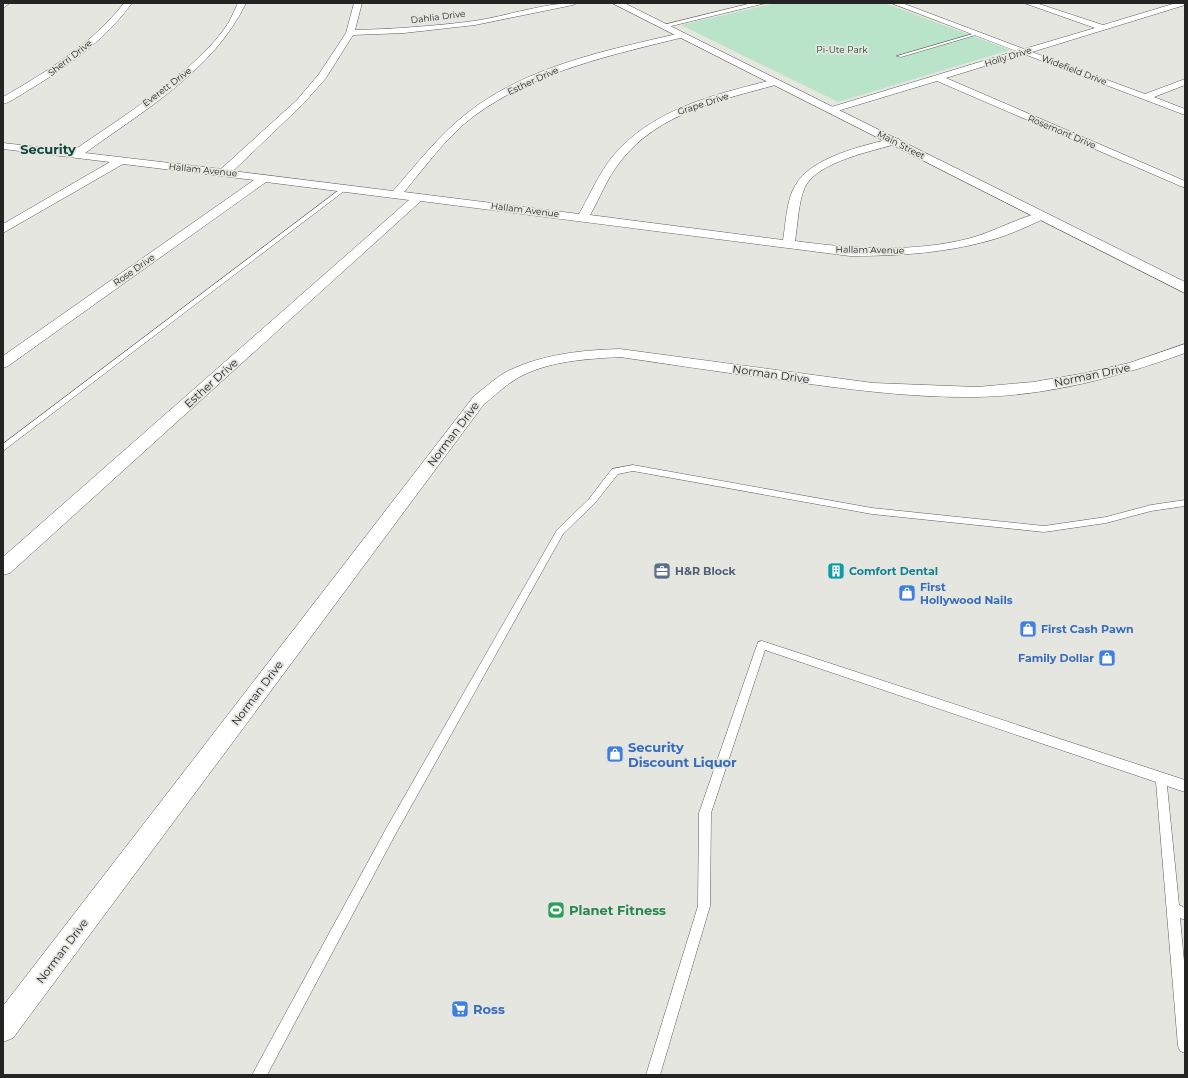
<svg xmlns="http://www.w3.org/2000/svg" width="1188" height="1078" font-family="Montserrat,sans-serif">
	<style>
		.green { fill: #b9e4ca }
		.lines { fill: none; stroke-linecap: round; stroke-linejoin: round }
		.service-casing { stroke: #5d5c59; stroke-width: 1 }
		.minor-casing { stroke: #5d5c59; stroke-width: 1 }
		.secondary-casing { stroke: #5d5c59; stroke-width: 1 }
		.service { fill: #fff; fill-rule: evenodd }
		.minor { fill: #fff; fill-rule: evenodd }
		.secondary { fill: #fff; fill-rule: evenodd }
		.labels { text-anchor: middle; stroke-width: 3.5; stroke-linejoin: round; paint-order: stroke }
		.far-street-label { font-size: 9px; fill: #242422; stroke: #e6e6e1 }
		.far-park-label { font-size: 9px; fill: #103c26; stroke: #e6e6e1 }
		.street-label { font-size: 11px; fill: #242422; stroke: #e6e6e1 }
		.service-label { font-size: 11px; font-weight: bold; fill: #4e5e75; stroke: #e6e6e1; text-anchor: start }
		.culture-label { font-size: 11px; font-weight: bold; fill: #0d838f; stroke: #e6e6e1; text-anchor: start }
		.shop-label { font-size: 11px; font-weight: bold; fill: #366cbe; stroke: #e6e6e1; text-anchor: start }
		.far-district-label { font-size: 13px; font-weight: bold; fill: #0f483d; stroke: #e6e6e1 }
		.near-shop-label { font-size: 13px; font-weight: bold; fill: #366cbe; stroke: #e6e6e1; text-anchor: start }
		.near-leisure-label { font-size: 13px; font-weight: bold; fill: #27864d; stroke: #e6e6e1; text-anchor: start }
	</style>
	<rect width="100%" height="100%" fill="#e6e6e1"/>
	<path class="green" d="M776,3h108l126,47 -172,52 -157,-77z"/>
	<g class="lines">
		<g class="service-casing">
			<g id="service">
				<path d="M976,33l3,1 -78,23 -4,-1z"/>
				<path d="M343,187l5,1 -345,263v-7z"/>
				<path d="M633,465l239,43 172,18 62,-9 45,-12 34,-5v6l-34,5 -45,12 -62,9 -172,-18 -239,-43 -15,3 -23,29 -32,31 -168,301 -128,240h-15l135,-248 170,-297 32,-31 23,-30z"/>
				<path d="M762,641l423,139v12l-18,-6 12,119 6,3v12l-5,-2 5,54v81l-5,-2 -2,-5 -22,-264 -391,-132 -54,163 -1,93 -50,169h-14l52,-169 1,-93 58,-168 1,-3z"/>
			</g>
		</g>
		<g class="minor-casing">
			<g id="minor">
				<path d="M3,3h7l-7,5z"/>
				<path d="M124,3h8c-26,36 -62,62 -100,85 -9,5 -19,13 -29,16v-7c45,-26 89,-53 121,-94z"/>
				<path d="M238,3h8c-32,67 -103,108 -161,150l136,16 76,-69 22,-26 27,-41 8,-30h8l-7,27c40,-1 80,-4 119,-9 34,-5 68,-18 103,-18l-4,2 -98,20 -71,8 -51,2 -27,43 -23,26 -70,67 160,20c24,-27 45,-55 73,-77 60,-48 142,-64 215,-81h3v4c-72,18 -149,34 -210,79 -28,21 -48,50 -70,76l175,22c11,-19 20,-41 34,-58 40,-48 104,-62 163,-77l3,1v4c-57,16 -121,28 -159,78 -13,16 -20,36 -30,53l193,25c3,-17 3,-39 12,-54 15,-29 70,-41 100,-48l4,1 1,2 -1,2c-25,8 -81,18 -94,44 -7,16 -7,37 -10,54 58,8 118,12 176,-3 24,-7 47,-20 71,-26l6,4 -2,2c-16,7 -32,15 -48,20 -49,15 -98,18 -148,18l-429,-55 -411,372 -7,2v-18l406,-357 -143,-18 -258,184 -5,2v-12l251,-176 -131,-16 -120,69v-9l107,-62 -107,-13v-6l70,8c47,-33 126,-81 156,-129 3,-6 6,-13 9,-19z"/>
				<path d="M752,3h14l-103,25 -4,-2z"/>
				<path d="M891,3h11l122,46 71,-21 -71,-25h12l67,22 73,-22h9v2l-153,47 113,42 40,-15v6l-31,12 31,12v6l-161,-61 -78,24 239,103v7l-248,-107 -103,31h-6l-2,-2 2,-2 188,-57z"/>
				<path d="M1185,344v9c-66,24 -138,43 -209,44 -65,1 -130,-8 -195,-17 -53,-7 -107,-15 -161,-23 -34,2 -74,4 -104,22 -12,7 -21,17 -32,25l-471,634 -10,4v-36l471,-610c11,-8 22,-19 34,-25 35,-17 75,-21 112,-22l253,34 104,4 56,-5 53,-9 43,-10z"/>
			</g>
		</g>
		<g class="secondary-casing">
			<path id="secondary" d="M612,3h12l561,279v11z"/>
		</g>
		<use href="#service" class="service"/>
		<use href="#minor" class="minor"/>
		<use href="#secondary" class="secondary"/>
	</g>
	<defs>
		<g id="office-square" transform="scale(0.9)"><rect x="-9" y="-9" width="18" height="18" rx="4" fill="#5c6f8a" stroke="#e6e6e1"/><path d="M-6-3h4V-5.5h4V-3h4V5H-6ZM-1-4.5V-3h2v-1.5ZM-6 0V1H6V0Z" fill="#fff"/></g>
		<g id="building-square" transform="scale(0.9)"><rect x="-9" y="-9" width="18" height="18" rx="4" fill="#0f9aa8" stroke="#e6e6e1"/><path d="M-4-6H4V6H1V3H-1V6H-4ZM-2.5-4.3h1.7v1.8h-1.7ZM.8-4.3h1.7v1.8H.8ZM-2.5-1h1.7V.8h-1.7ZM.8-1h1.7V.8H.8Z" fill="#fff"/></g>
		<g id="shop-square" transform="scale(0.9)"><rect x="-9" y="-9" width="18" height="18" rx="4" fill="#3f7fe0" stroke="#e6e6e1"/><path d="M-5-2.5h2.3a2.7 3.5 0 0 1 5.4 0H5L5.5 6h-11ZM-1.5-2.5h3a1.5 2.3 0 0 0-3 0Z" fill="#fff"/></g>
		<g id="stadium-square" transform="scale(0.9)"><rect x="-9" y="-9" width="18" height="18" rx="4" fill="#2e9e5b" stroke="#e6e6e1"/><path d="M0-5a6.5 5 0 1 0 0 10a6.5 5 0 1 0 0-10ZM-3.5-1.8h7v3.6h-7Z" fill="#fff"/></g>
		<g id="supermarket-square" transform="scale(0.9)"><rect x="-9" y="-9" width="18" height="18" rx="4" fill="#3f7fe0" stroke="#e6e6e1"/><path d="M-6-5.5h2.5l.6 2H6L4.5 2H-2.5L-4.4-4H-6ZM-1.5 3.2a1.3 1.3 0 1 0 .1 0ZM3 3.2a1.3 1.3 0 1 0 .1 0Z" fill="#fff"/></g>
	</defs>
	<g fill-rule="evenodd">
		<use href="#office-square" x="662" y="571"/>
		<use href="#building-square" x="836" y="571"/>
		<use href="#shop-square" x="907" y="593"/>
		<use href="#shop-square" x="1028" y="629"/>
		<use href="#shop-square" x="1107" y="658"/>
		<use href="#shop-square" x="615" y="754"/>
		<use href="#stadium-square" x="556" y="910"/>
		<use href="#supermarket-square" x="460" y="1009"/>
	</g>
	<g class="labels">
		<g class="far-street-label">
			<text transform="translate(438 17) rotate(-7)" y="3">Dahlia Drive</text>
			<text transform="translate(1008 57) rotate(-17)" y="3">Holly Drive</text>
			<text transform="translate(70 58) rotate(-38)" y="3">Sherri Drive</text>
			<text transform="translate(1074 70) rotate(21)" y="3">Widefield Drive</text>
			<text transform="translate(533 81) rotate(-25)" y="3">Esther Drive</text>
			<text transform="translate(167 87) rotate(-37)" y="3">Everett Drive</text>
			<text transform="translate(703 104) rotate(-18)" y="3">Grape Drive</text>
			<text transform="translate(1062 132) rotate(23)" y="3">Rosemont Drive</text>
			<text transform="translate(901 145) rotate(27)" y="3">Main Street</text>
			<text transform="translate(203 170) rotate(6)" y="3">Hallam Avenue</text>
			<text transform="translate(525 210) rotate(7)" y="3">Hallam Avenue</text>
			<text transform="translate(870 250) rotate(1)" y="3">Hallam Avenue</text>
			<text transform="translate(134 270) rotate(-35)" y="3">Rose Drive</text>
		</g>
		<g class="far-park-label">
			<text x="842" y="53">Pi-Ute Park</text>
		</g>
		<g class="street-label">
			<text transform="translate(771 374) rotate(8)" y="4">Norman Drive</text>
			<text transform="translate(1092 375) rotate(-12)" y="4">Norman Drive</text>
			<text transform="translate(211 383) rotate(-42)" y="4">Esther Drive</text>
			<text transform="translate(453 434) rotate(-53)" y="4">Norman Drive</text>
			<text transform="translate(257 693) rotate(-53)" y="4">Norman Drive</text>
			<text transform="translate(62 951) rotate(-53)" y="4">Norman Drive</text>
		</g>
		<g class="service-label">
			<text x="675" y="575">H&amp;R Block</text>
		</g>
		<g class="culture-label">
			<text x="849" y="575">Comfort Dental</text>
		</g>
		<g class="shop-label">
			<text x="920" y="591">First<tspan x="920" dy="13">Hollywood Nails</tspan></text>
			<text x="1041" y="633">First Cash Pawn</text>
			<text x="1094" y="662" text-anchor="end">Family Dollar</text>
		</g>
		<g class="far-district-label">
			<text x="48" y="154">Security</text>
		</g>
		<g class="near-shop-label">
			<text x="628" y="752">Security<tspan x="628" dy="15">Discount Liquor</tspan></text>
			<text x="473" y="1014">Ross</text>
		</g>
		<g class="near-leisure-label">
			<text x="569" y="915">Planet Fitness</text>
		</g>
	</g>
	<rect width="1188" height="1078" fill="none" stroke="#242422" stroke-width="8"/>
</svg>
